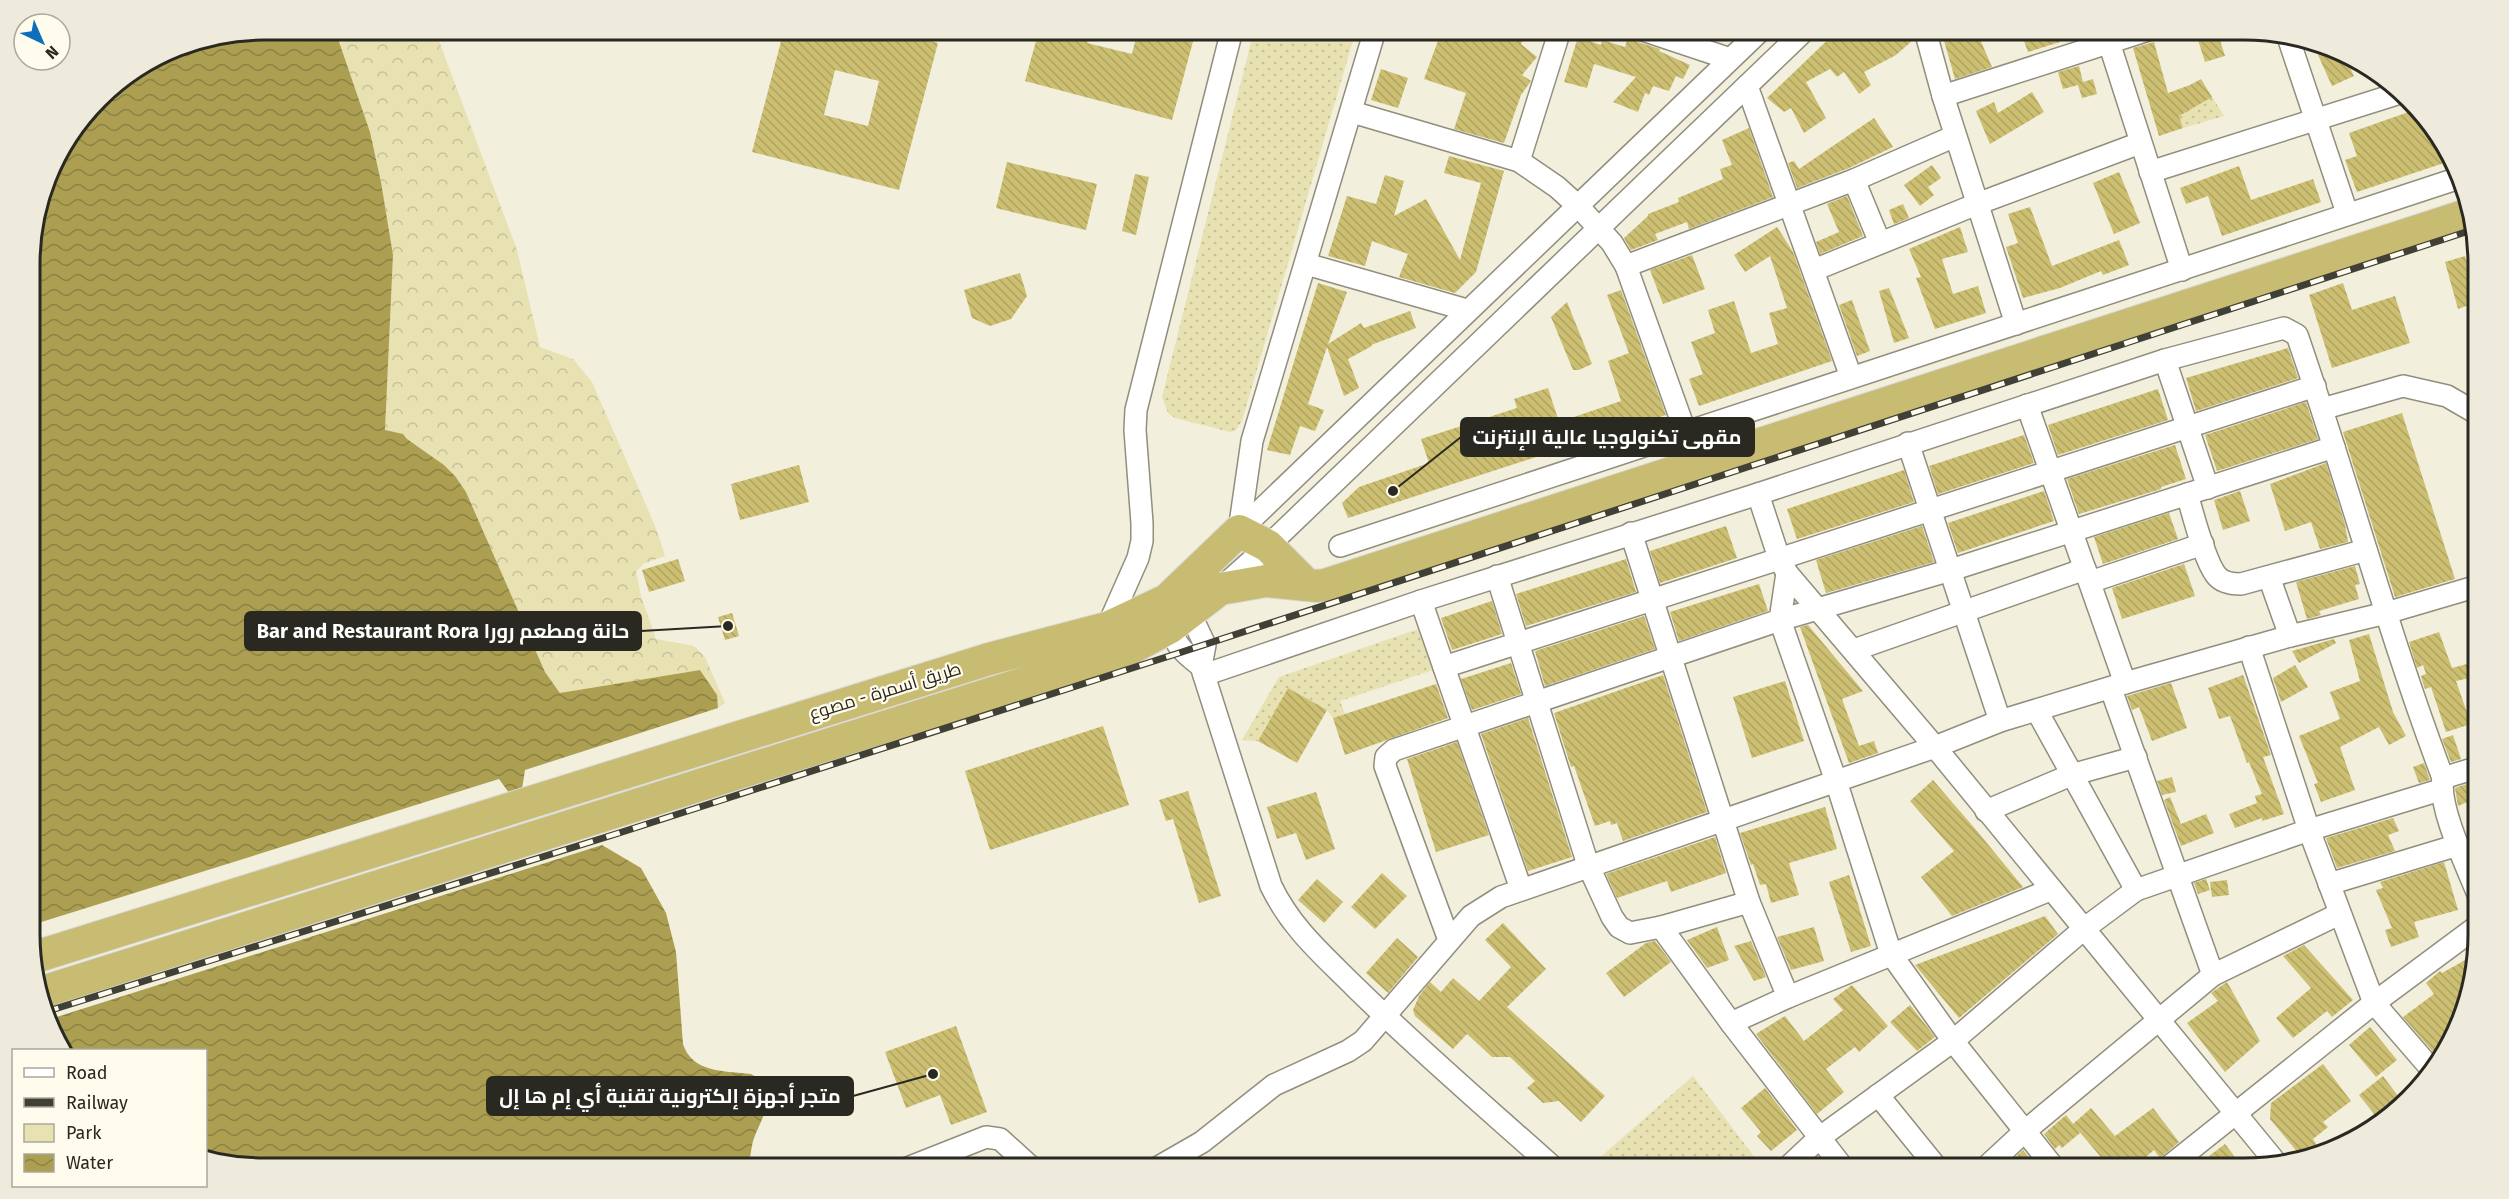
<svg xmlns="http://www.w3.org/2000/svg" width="2509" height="1199" font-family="'Fira Sans',Cairo,sans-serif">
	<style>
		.green { fill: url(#green-dots) }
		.forest { fill: url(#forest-crowns) }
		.water { fill: url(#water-waves) }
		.building { fill: url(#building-back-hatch); fill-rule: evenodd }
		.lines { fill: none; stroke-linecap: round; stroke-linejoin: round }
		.minor-casing { stroke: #918e7d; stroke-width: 24 }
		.highway-casing { stroke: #d9d8d7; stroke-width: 34 }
		.minor { stroke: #fff; stroke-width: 21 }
		.highway { stroke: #c8bb72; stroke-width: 32 }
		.rail-casing { stroke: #414037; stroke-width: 7 }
		.rail { stroke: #fffced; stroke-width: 4.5; stroke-dasharray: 14; stroke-linecap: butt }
		.labels { text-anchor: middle; stroke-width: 4.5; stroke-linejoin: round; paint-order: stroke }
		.street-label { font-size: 18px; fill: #2a2921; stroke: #fffced }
		.rim { fill: none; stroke: #2a2921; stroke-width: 3 }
		.leader { fill: none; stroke: #2a2921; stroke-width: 2 }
		.callout-dot { fill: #2a2921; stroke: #fffced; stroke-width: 2 }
		.callout { fill: #2a2921; stroke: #2a2921; stroke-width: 2 }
		.callout-label { font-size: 20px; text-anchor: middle; font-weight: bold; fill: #fff }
	</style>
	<defs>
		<pattern id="green-dots" width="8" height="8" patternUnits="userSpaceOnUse" patternTransform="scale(1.5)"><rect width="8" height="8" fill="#e8e1b2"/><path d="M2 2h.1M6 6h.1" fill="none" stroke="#c7c199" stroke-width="1.8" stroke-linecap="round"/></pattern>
		<pattern id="forest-crowns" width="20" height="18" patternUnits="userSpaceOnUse" patternTransform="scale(1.5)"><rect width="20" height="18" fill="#e8e1b2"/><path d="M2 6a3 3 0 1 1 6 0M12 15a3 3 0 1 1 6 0" fill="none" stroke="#c7c199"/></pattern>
		<pattern id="water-waves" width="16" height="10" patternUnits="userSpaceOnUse" patternTransform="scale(1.5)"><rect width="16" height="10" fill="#ac9f52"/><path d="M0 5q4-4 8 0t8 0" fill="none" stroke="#8c8244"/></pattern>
		<pattern id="building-back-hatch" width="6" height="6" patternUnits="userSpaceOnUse" patternTransform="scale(1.5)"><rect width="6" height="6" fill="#ccbf72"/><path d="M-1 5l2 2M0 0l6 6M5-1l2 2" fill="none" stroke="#afa462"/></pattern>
	</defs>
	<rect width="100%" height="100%" fill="#f2efdc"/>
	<g class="green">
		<path d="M1254,30h102l-114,391 -7,10 -5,1 -55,-14 -7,-5 -6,-16z"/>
		<path d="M2212,97l12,19 -41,12 -7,-21z"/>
		<path d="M1418,629l15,41 -93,31 5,13 -12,4 -6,-8 -39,-22 -30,53 -16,-1 37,-63z"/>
		<path d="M1693,1076l66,87 -5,6 -166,-1z"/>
	</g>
	<path class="forest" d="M335,30h100l82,220 23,97 33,12 19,23 64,146 9,28 -20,7 -9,8 5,25 15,43 38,7 11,11 20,46 -7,5 -1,-13 -17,-25 -139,23 -16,-21 -79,-180c-19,-29 -49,-49 -81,-62l8,-175 -12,-73 -11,-50z"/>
	<g class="water">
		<path d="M264,30h71l35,102 11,50 12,73 -8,175 18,4 4,5 37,26 11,11 11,16 79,180 15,21 140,-23 17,25 1,13 -193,62 -3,19 -13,4 -10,-14 -464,145 -3,9 -1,-685 23,-88 55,-72 66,-40z"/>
		<path d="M602,845l39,23 25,45 10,39 7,92c9,29 42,27 68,30 32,16 10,43 2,67 -2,8 -3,19 -5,28h-484l-58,-14v-105h-143l-16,-30z"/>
	</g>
	<g class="building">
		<path d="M784,30h105l49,13 -39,147 -147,-38zM835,70l44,11 -11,45 -44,-11z"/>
		<path d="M1039,30h51l-3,13 45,11 6,-24h58l-24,90 -147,-39z"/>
		<path d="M1442,30h86l-7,14 16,13 -15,18 9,6 -10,14 -17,48 -50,-14 12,-36 -42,-14z"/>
		<path d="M1630,30l3,8 5,4 22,7 -1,2 31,14 -7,14 -7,-3 -7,15 -16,-5 -4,9 -4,-2 -7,19 -25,-10 23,-25 -42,-13 -7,24 -23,-6 14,-45 23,8 1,-5 23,7z"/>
		<path d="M1838,30h64l10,11 -16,14 -32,17 7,13 -12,9 -15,-22 -7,5 -7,-8 -24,13 20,36 -22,15 -13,-25 -7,4 -17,-14z"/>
		<path d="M1941,30h35l16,37 -37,12z"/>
		<path d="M2020,30h36l4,12 -32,10z"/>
		<path d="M2218,34l7,22 -20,6 -7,-22z"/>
		<path d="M2154,42l14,51 22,-8 11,-6 11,18 -33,19 4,12 -24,8 -26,-88z"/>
		<path d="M2314,46l29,7 11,23 -22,10z"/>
		<path d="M2079,66l4,16 10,-3 4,15 -15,4 -4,-13 -15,4 -5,-17z"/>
		<path d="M1381,69l27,9 -10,30 -27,-8z"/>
		<path d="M2032,92l12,20 -54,32 -14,-33 18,-9 4,11z"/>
		<path d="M2417,109l7,8 9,25 8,-3 9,22 -93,31 -12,-32 12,-4 -8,-23z"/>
		<path d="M1874,118l19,29 -44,21 -52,20 -9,-25 6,-2 5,8z"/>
		<path d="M1749,128l24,69 -84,32 -2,-7 -32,12 3,6 -27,10 -7,-12 24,-22v-2l31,-12 -1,-4 45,-19 -3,-10 12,-4 -10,-25z"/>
		<path d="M1449,156l55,15 -28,101 -21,21 -56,-16 9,-23 -36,-13 -7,25 -37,-10 19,-60 29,8 9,-29 19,6 -10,35 32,-17 34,61 21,-77 -37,-10z"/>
		<path d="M1007,162l90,22 -11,46 -90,-22z"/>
		<path d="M1932,165l9,13 -13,9 6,8 -14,11 -16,-21z"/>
		<path d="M2239,166l12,34 62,-21 8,23 -99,34 -14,-40 -22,8 -6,-16z"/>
		<path d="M2119,172l21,51 -26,11 -21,-51z"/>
		<path d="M1135,174l14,3 -13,58 -14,-4z"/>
		<path d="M1847,196l16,40 -43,18 -4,-12 23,-10 -12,-28z"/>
		<path d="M1903,204l6,14 -15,6 -5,-14z"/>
		<path d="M2030,207l22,59 67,-26 10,25 -26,10 -2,-4 -41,17 -37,10 -17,-51 12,-4 -10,-29z"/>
		<path d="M1777,227l16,25 39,109 -133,45 -10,-27 14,-5 -12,-32 24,-9 -7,-23 26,-9 17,52 27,-9 -9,-31 18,-5 -17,-52 -25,16 -11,-17z"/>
		<path d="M1960,227l8,25 -26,7 11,35 25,-8 8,27 -51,16 -19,-51 5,-1 -12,-28z"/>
		<path d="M1692,255l13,34 -42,15 -13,-34z"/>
		<path d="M2465,256l12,38v8l-19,7 -13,-47z"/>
		<path d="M1020,273l7,23 -16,23 -21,7 -18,-8 -8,-28z"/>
		<path d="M1318,283l29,9 -19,52 33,-21 3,5 46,-17 6,17 -45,17 1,1 -24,13 11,29 -15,8 -17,-49 -19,57 16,6 -9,21 -15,-5 -10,29 -23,-5z"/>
		<path d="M2343,283l9,27 43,-14 15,47 -78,25 -23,-73z"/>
		<path d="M1889,288l20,50 -15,5 -15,-52z"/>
		<path d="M1621,290l45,125 -318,103 -6,-15 17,-16 70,-24 -8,-24 96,-31 -3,-9 34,-11 11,34 62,-21 -13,-40 21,-8 -22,-58z"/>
		<path d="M1852,300l18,51 -13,5 -18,-51z"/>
		<path d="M1567,302l25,62 -13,6h-6l-22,-53z"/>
		<path d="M2288,348l10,30 -102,33 -10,-33z"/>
		<path d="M2158,389l10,31 -110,35 -10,-30z"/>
		<path d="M2306,402l12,37 -101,32 -12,-36z"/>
		<path d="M2402,413l53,166 -60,18 -52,-165z"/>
		<path d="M2024,435l10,28 -96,31 -9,-28z"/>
		<path d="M2175,445l11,34 -25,8v2l-82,25 -12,-35z"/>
		<path d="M2326,463l19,61 3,18 -28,7 -9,-27 -26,9 -15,-47z"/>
		<path d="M799,465l10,37 -69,18 -9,-36z"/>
		<path d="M1904,470l10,32 -117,37 -10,-30z"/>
		<path d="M2044,491l10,30 -96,32 -10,-30z"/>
		<path d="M2240,491l10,30 -27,9 -9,-30z"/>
		<path d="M2169,513l9,26 -75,25 -9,-27z"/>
		<path d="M1726,526l11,32 -77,25 -10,-32z"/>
		<path d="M1922,526l12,36 -108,31 -10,-33z"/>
		<path d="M678,559l7,22 -36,11 -7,-22z"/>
		<path d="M1626,559l10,33 -110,34 -10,-32z"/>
		<path d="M2184,564l11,32 -73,23 -10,-31z"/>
		<path d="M2355,566l5,18 -5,1 4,14 -40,12 2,4 -14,4 -11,-37z"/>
		<path d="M1759,584l9,27 -89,30 -9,-29z"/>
		<path d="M1492,601l10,33 -50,16 -11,-32z"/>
		<path d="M732,613l7,23 -14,4 -7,-23z"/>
		<path d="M1644,616l11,33 -110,37 -10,-35z"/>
		<path d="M1808,625l55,66 -21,8 17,47 15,-5 4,12 -29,10 -49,-136z"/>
		<path d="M2439,632l13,36 26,-7v15l-22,5 15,43 -25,8 -15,-45 -6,2 -2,-6 -2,-7 5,-2 -3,-9 -6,3 -8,-26z"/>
		<path d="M2369,634l24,78 13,24 -17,9 -10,-18 -39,20 15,43 -34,12 -7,-18 4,-1 -19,-47 41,-17 -10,-27 30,-11 -11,-41z"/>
		<path d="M2334,639l2,4 -37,20 -7,-12z"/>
		<path d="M1511,663l10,31 -49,16 -11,-31z"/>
		<path d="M2295,665l13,22 -27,15 -8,-24z"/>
		<path d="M1663,675l44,137 -84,29 -6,-18 -6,2 -1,-4 -15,5 -21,-60 -3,1 -17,-54z"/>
		<path d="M2243,675l28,80 -8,2 21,57 -22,7v-3l-27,10 -6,-14 28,-11 -2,-7 7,-2 -13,-32 -2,1 -17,-47 -11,3 -11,-31z"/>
		<path d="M1785,681l19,60 -52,17 -19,-61z"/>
		<path d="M2171,683l16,45 -35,13 -13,-34 -7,3 -5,-14z"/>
		<path d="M1436,684l12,34 -103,37 -12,-37z"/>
		<path d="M1288,688l39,22 -30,53 -39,-22z"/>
		<path d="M1528,718l44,139 -44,14 -47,-137z"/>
		<path d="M1103,726l26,79 -139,45 -25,-79z"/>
		<path d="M2453,735l8,24 -10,3 -9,-23z"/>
		<path d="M1457,742l32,93 -53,17 -29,-93z"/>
		<path d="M2424,763l6,17 -11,3 -6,-16z"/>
		<path d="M2172,777l4,15 -14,3 -5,-14z"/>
		<path d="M1933,780l44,51 46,56 -71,29 -31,-39 33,-26 -44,-50z"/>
		<path d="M2479,780v17l-21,9 -3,-18z"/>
		<path d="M1188,791l33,105 -22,7 -26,-84 -7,2 -7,-21z"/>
		<path d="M1316,792l19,57 -29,11 -10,-27 -19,6 -10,-32z"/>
		<path d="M2170,797l11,27 25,-10 8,19 -33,13 -17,-46z"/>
		<path d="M1825,807l12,42 -48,14 10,32 -28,8 -5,-19 -6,1 -7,-21 -2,1 -11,-32z"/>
		<path d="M2393,818l6,13 -11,4 7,16 -58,17 -11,-30z"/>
		<path d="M1715,837l11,36 -55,19 -4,-11 -50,17 -11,-24z"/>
		<path d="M2444,862l14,48 -44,12 5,15 -28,10 -6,-17 7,-2 -16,-38 7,-2 -3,-6z"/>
		<path d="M1382,873l25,23 -32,33 -24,-22z"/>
		<path d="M1849,875l22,71 -20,6 -22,-70z"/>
		<path d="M1317,879l26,23 -19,21 -26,-23z"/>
		<path d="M2206,879l4,11 -12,4 -4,-11z"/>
		<path d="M2227,880l2,15 -17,2 -2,-15z"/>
		<path d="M2045,916l13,18 -99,84 -44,-53z"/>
		<path d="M1503,923l43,46 -39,38 98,89 -24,26 -22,-21 -16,2 -16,-15 8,-7 -25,-24h-18l-25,-23 -14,15 -38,-33 -2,-6 6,-14 11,-14 11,10 12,-14 26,23 32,-34 -26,-27z"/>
		<path d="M1717,927l12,33 -22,8 -20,-28z"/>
		<path d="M1814,927l10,34 -33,9 -14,-33z"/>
		<path d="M1397,938l21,19 -30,36 -22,-20z"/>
		<path d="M1655,941l16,21 -47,35 -18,-24 40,-30z"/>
		<path d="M1751,941l15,36 -12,4 -20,-35z"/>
		<path d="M2304,945l49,55 -21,17 -5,-6 -34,27 -17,-20 35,-30 -28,-32z"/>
		<path d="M2474,955l-19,83 -15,22 -37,-43 31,-23 -8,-11 14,-12 2,2z"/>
		<path d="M2227,982l33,59 -35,31 -38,-49 31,-22 -7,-8z"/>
		<path d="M1852,985l36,41 -29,26 -4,-5 -29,22 18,23 -27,22 -61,-80 29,-18 19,25 39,-31 -10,-11z"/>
		<path d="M1910,1005l25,32 -18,14 -27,-29z"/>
		<path d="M956,1026l31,86 -36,13 -11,-30 -34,13 -21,-56z"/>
		<path d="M2370,1027l27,33 -21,17 -27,-32z"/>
		<path d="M2323,1064l28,37 -28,21 5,5 -15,12 10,16 -19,5 -34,-41 1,-16z"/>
		<path d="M2383,1076l21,28 -22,20 -23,-29z"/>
		<path d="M1765,1088l32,42 -26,21 -14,-15 4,-4 -20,-24z"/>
		<path d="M2091,1108l24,28 38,-28 26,34 -19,16 -6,-8 -22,19h-21l-34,-40 3,4 -18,15 -3,-3 -4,4 -11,-15 22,-19 7,9z"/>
		<path d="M2225,1144l19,25h-26l-9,-13z"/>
		<path d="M2023,1150l12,15 -4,4h-28z"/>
	</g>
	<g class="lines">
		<g class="minor-casing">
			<g id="minor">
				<path d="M1643,30l87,29"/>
				<path d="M1925,30l18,66 73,228"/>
				<path d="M2105,30l77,240"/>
				<path d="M2289,40l58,173"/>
				<path d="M1747,86l104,291"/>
				<path d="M1943,96l205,-66"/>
				<path d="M1352,112l167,49 38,26 21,19 34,37 14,23 59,165"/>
				<path d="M1519,161l41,-131"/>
				<path d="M2150,172l253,-80"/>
				<path d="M1854,180l26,63"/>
				<path d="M1306,264l161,46"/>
				<path d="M1626,266l228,-86 101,-44"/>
				<path d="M1814,270l163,-66 163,-61"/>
				<path d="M2165,360l43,128"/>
				<path d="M2027,405l98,278"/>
				<path d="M2322,409l81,-23 44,10 31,18"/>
				<path d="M1908,443l92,278"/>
				<path d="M1758,494l21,64 8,15 148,174 343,418"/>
				<path d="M2187,494c6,20 17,65 29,81 6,8 16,9 25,9l125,-34"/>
				<path d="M1239,531l522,-501"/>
				<path d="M1239,531l13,-90 123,-411"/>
				<path d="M1631,533l118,369 39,95"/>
				<path d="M1340,546l1116,-367"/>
				<path d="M1787,573l-7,47 56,161 55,173 62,87 102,128"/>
				<path d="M1497,576l91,289 24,52 7,10 11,6 31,-6 88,-25"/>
				<path d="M2269,577l21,59"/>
				<path d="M2090,582l113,-38"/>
				<path d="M1220,589l48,-43 537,-516"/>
				<path d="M1421,601l100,288"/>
				<path d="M1180,607l10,6 15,32 -4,21"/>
				<path d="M1168,614c2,26 13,37 33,52l70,220c21,43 51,68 84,101 64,63 133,122 200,182"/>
				<path d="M1107,628l31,-70 4,-17v-18l-7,-93 1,-20 96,-380"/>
				<path d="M2249,647l60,183 65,173 59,68"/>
				<path d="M1854,650l231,-81"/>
				<path d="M1444,667l871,-281"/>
				<path d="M1204,675l217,-74 337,-107 407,-134 119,-32 13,7c51,147 91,298 146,443 -6,28 25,91 36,119"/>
				<path d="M2111,689l102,286"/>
				<path d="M2037,711l99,179"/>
				<path d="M2443,778l36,-11"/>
				<path d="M1986,811l85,-36 65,-18"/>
				<path d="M2329,884l129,-39"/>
				<path d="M1661,927l70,96 113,146"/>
				<path d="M1449,940l-64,-174 1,-9 8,-7 386,-130 171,-50 383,-123"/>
				<path d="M1731,1023l57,-26 262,-107"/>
				<path d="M1878,1095l60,74"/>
				<path d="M905,1169l81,-32 14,2 33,30"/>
				<path d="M1155,1169l47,-27 72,-57 74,-34 15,-10 108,-125 30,-19 434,-150 65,-26 125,-38 165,-47 96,-23 92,-27"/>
				<path d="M1786,1169l33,-31 134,-97 132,-113 51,-38 173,-60 131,-40"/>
				<path d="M1984,1169l41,-38 188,-156 126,-61"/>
				<path d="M2166,1169l208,-166 105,-78"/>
			</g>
		</g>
		<g class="highway-casing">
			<g id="highway">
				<path d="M32,958l957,-299 118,-31 60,-28 72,-69 29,15 39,39"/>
				<path d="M39,993l1087,-342 43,-23 51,-39 46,-8 50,5 9,-1 1145,-371"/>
			</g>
		</g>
		<use href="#minor" class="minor"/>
		<use href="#highway" class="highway"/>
		<g class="rail-casing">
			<path id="rail" d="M45,1012l574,-179 563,-181 1293,-423"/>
		</g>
		<use href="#rail" class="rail"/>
	</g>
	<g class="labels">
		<g class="street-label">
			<text transform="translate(885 691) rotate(-17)" y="6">طريق أسمرة - مصوع</text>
		</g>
	</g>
	<path d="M0 0H2509V1199H0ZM264 40H2244A224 224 0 0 1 2468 264V934A224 224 0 0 1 2244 1158H264A224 224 0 0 1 40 934V264A224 224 0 0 1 264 40Z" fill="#eeebdd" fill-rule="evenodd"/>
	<path class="rim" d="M264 40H2244A224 224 0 0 1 2468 264V934A224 224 0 0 1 2244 1158H264A224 224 0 0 1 40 934V264A224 224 0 0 1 264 40Z"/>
	<path class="leader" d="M1393 491L1461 437M728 626L641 631M933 1074L853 1096"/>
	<g class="callout-dot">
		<circle cx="1393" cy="491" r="6"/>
		<circle cx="728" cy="626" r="6"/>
		<circle cx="933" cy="1074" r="6"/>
	</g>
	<g class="callout">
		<rect x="1461" y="418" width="293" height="38" rx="6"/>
		<rect x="245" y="612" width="396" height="38" rx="6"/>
		<rect x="487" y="1077" width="366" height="38" rx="6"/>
	</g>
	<g class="callout-label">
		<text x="1607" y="444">مقهى تكنولوجيا عالية الإنترنت</text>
		<text x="443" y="638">Bar and Restaurant Rora حانة ومطعم رورا</text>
		<text x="670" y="1103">متجر أجهزة إلكترونية تقنية أي إم ها إل</text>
	</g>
	<rect x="12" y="1049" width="195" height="138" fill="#fffced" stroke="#aaa89b" stroke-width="1.5"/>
	<rect x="24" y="1068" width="30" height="9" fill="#ffffff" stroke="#aaa89b" stroke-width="1.5"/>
	<text x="66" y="1079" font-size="18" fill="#2a2921">Road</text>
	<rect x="24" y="1098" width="30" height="9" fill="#414037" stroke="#aaa89b" stroke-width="1.5"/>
	<text x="66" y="1109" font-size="18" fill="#2a2921">Railway</text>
	<rect x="24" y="1124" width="30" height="18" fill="#e8e1b2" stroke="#aaa89b" stroke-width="1.5"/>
	<text x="66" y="1139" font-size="18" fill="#2a2921">Park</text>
	<rect x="24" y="1154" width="30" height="18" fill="url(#water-waves)" stroke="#aaa89b" stroke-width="1.5"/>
	<text x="66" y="1169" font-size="18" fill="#2a2921">Water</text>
	<g transform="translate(42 42) rotate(136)"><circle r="28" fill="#fffced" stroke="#aaa89b" stroke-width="1.5"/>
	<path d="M0-4.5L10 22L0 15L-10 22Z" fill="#0d6eba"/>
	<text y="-9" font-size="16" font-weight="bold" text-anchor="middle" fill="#2a2921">N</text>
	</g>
</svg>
